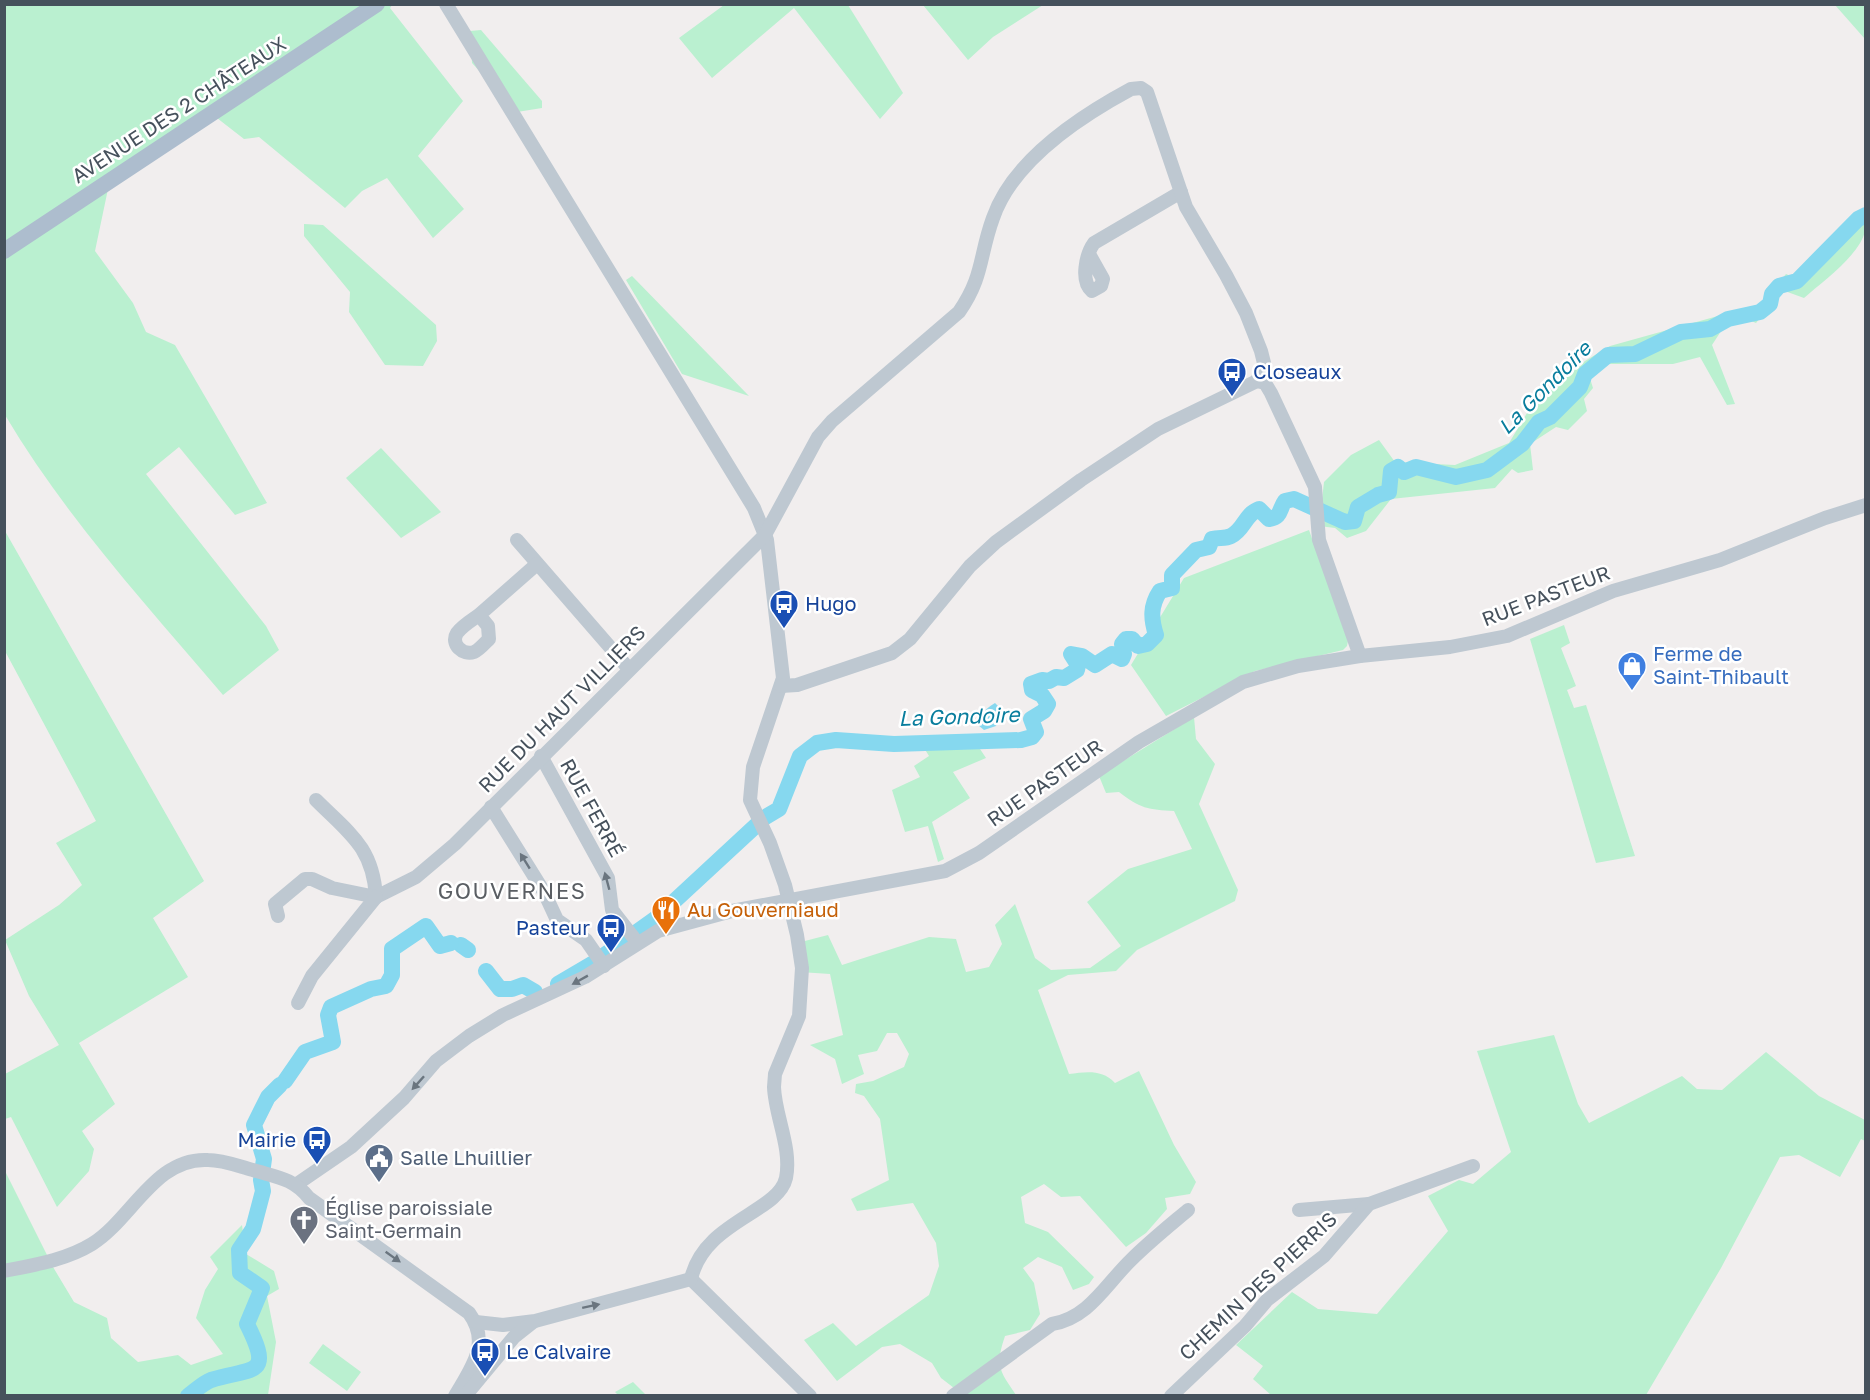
<svg xmlns="http://www.w3.org/2000/svg" width="1870" height="1400" font-family="'Golos Text',sans-serif">
	<style>
		.green { fill: #baf0d0 }
		.water { fill: #86d8ef }
		.lines { fill: none; stroke-linecap: round; stroke-linejoin: round }
		.river { stroke: #86d8ef; stroke-width: 16 }
		.minor { stroke: #bec8d1; stroke-width: 14 }
		.major { stroke: #adbdce; stroke-width: 16 }
		.oneway { fill: #6a757f }
		.labels { text-anchor: middle; stroke-width: 5; stroke-linejoin: round; paint-order: stroke }
		.street-label { font-size: 20px; fill: #46515c; stroke: #fff }
		.transit-label { font-size: 20px; fill: #164399; stroke: #fff; text-anchor: start }
		.shop-label { font-size: 20px; fill: #366cbe; stroke: #fff; text-anchor: start }
		.food-label { font-size: 20px; fill: #c56008; stroke: #fff; text-anchor: start }
		.service-label { font-size: 20px; fill: #4e5e75; stroke: #fff; text-anchor: start }
		.worship-label { font-size: 20px; fill: #5b616d; stroke: #fff; text-anchor: start }
		.water-label { font-size: 21px; font-style: italic; fill: #087d9d; stroke: #fff }
		.quarter-label { font-size: 22px; letter-spacing: 1.5px; fill: #5a5e63; stroke: #fff }
	</style>
	<rect width="100%" height="100%" fill="#f1eeee"/>
	<g class="green">
		<path d="M4,5h388l-2,3 73,93 -45,55 46,53 -31,29 -46,-60 -25,13 -17,17 -86,-71 -15,2 -27,-21 -109,71 -13,62 38,52 13,29 29,13 92,158 -32,12 -56,-68 -33,27 120,152 13,24 -56,45c-78,-92 -156,-176 -218,-280z"/>
		<path d="M724,5h124l55,88 -23,26 -86,-111 -82,70 -33,-40z"/>
		<path d="M923,5h120l-50,32 -25,23z"/>
		<path d="M1835,5h30v34z"/>
		<path d="M481,30l61,71v7l-25,4 -45,-49 -2,-32z"/>
		<path d="M1865,211c0,6 2,14 0,20 -5,24 -43,51 -61,67l-22,-8 -8,4 -3,10 -15,19 -7,-3 -24,5 -13,20 23,59 -8,1 -27,-48 -27,7h-70l-14,11 4,13 -9,11 3,12 -19,19 -12,-3 -26,17 3,26 -15,3 -6,-4 -17,19 -104,11 -25,32 -19,7 -12,-10 -16,-2 5,-44 27,-27 28,-15 16,22 60,3 54,-22 21,-35 55,-47 25,-15 151,-42 25,-30 9,4 38,-30 19,-30z"/>
		<path d="M304,224l19,1 113,100 1,16 -14,25 -38,-1 -36,-53 1,-20 -46,-56z"/>
		<path d="M632,276l117,120 -67,-22 -56,-94z"/>
		<path d="M381,448l60,64 -40,26 -55,-60z"/>
		<path d="M1309,530l39,111 -1,5 -4,4 -88,21 -89,45 -35,-51 53,-87z"/>
		<path d="M5,531l199,350 -51,37 35,59 -109,66 36,61 -33,27 12,18 -5,22 -32,36 -46,-90 -6,2v-45l54,-29 -30,-49 -24,-56 54,-35 23,-20 -26,-42 40,-22 -91,-170z"/>
		<path d="M1564,625l6,18 -9,5 15,38 -9,4 7,18 12,-3 49,151 -39,7 -66,-224z"/>
		<path d="M1194,717l2,22 19,25 -16,40 39,86 -3,11 -98,49 -21,21 -48,4 -30,15 31,84c17,-2 33,-5 46,9l24,-12 35,74 22,37 -6,12 -25,4 2,11 -21,24 -20,14 -46,-51 -19,1 -17,-13 -23,13 4,26 23,9 46,45 -5,7 -16,6 -11,-23 -24,-10 -15,11 11,15 6,31 -10,16 -25,6c-10,30 -6,34 11,59h-68l6,-7 -13,-10 -9,-15 -32,-19 -18,3 -45,34 -33,-41 29,-17 23,23 73,-51 10,-29 -3,-23 -23,-40 -56,8 -6,-12 38,-19 -9,-61 -16,-23 -9,-3 1,-9 17,-3 31,-14 5,-13 -12,-21h-10l-10,18 -19,4 6,19 -22,10 -7,-25 -25,-14 33,-10 -13,-61 -30,-2 -3,-29 31,-8 14,30 87,-28 27,2 10,33 23,-5 13,-23 -7,-19 20,-21 20,54 16,12 39,-2 31,-22 -34,-44 41,-33 64,-20 -18,-38c-25,-1 -35,-3 -55,-19l-13,1 -7,-17z"/>
		<path d="M966,742l10,1 10,15 -33,14 17,26 -38,24 12,37 -6,3 -10,-36 -23,6 -13,-42 28,-13 -6,-11 15,-10 -8,-13z"/>
		<path d="M1554,1035l24,69 11,19 93,-47 15,13 25,1 44,-38 53,44 46,24v21l-4,-2 -21,38 -41,-22 -19,2 -59,111 -75,127h-375l-18,-16 10,-13 -27,-21 56,-53 26,17 59,5 71,-83 -20,-35 31,-16 14,4 38,-32 -34,-101z"/>
		<path d="M4,1169l49,98 21,35 33,16 4,20 27,24 40,-7 13,10 32,-11 -27,-36 9,-28 13,-21 -8,-12 32,-32 4,29 28,17 5,18 -12,7 9,46 -8,53h-263z"/>
		<path d="M323,1344l38,28 -14,19 -38,-28z"/>
		<path d="M633,1382l13,13h-28l-3,-3z"/>
	</g>
	<path class="water" d="M995,703l5,5 1,8 -5,10 -12,4 -6,-5c2,-11 7,-16 17,-22z"/>
	<g class="lines">
		<g class="river">
			<path d="M461,945l7,5"/>
			<path d="M486,971l14,18h12l11,-4 12,7"/>
			<path d="M558,984l34,-20 63,-45 109,-101 15,-9 21,-53 17,-13 19,-3 58,4 127,-4 11,-3 4,-5 -5,-13 13,-8 4,-7 -6,-9 -10,-5 -1,-6 11,-4 7,1 7,-4 8,1 13,-8 1,-5 -7,-11 11,2 13,9 17,-11 10,5 2,-5 -2,-10 4,-5h6l6,7 9,-2 9,-9c-5,-16 -6,-29 4,-44l12,-3v-13l24,-25 13,-3 3,-8c7,-2 13,0 19,-3 13,-6 14,-22 28,-27l10,10c13,-2 10,-10 16,-18l9,-2 51,23 9,-1 4,-14 20,-12 11,-3 2,-21 7,-4 6,5 12,-5 40,10 31,-7 35,-26 17,-22 11,-5 30,-30 5,-13 23,-19 27,-1 46,-22 29,-3 18,-10 32,-7 10,-8 2,-10 7,-8 18,-5 61,-62 8,-4"/>
			<path d="M285,1081l20,-29 28,-10 -5,-27 3,-8 40,-18 15,-3 6,-11v-26l34,-23 14,20 11,-3"/>
			<path d="M188,1396c7,-5 15,-13 23,-16 42,-13 63,-2 36,-56l15,-36 -22,-15 -1,-23 14,-21 10,-38 -2,-11 3,-21 -10,-34 14,-28 12,-12"/>
		</g>
		<g class="minor">
			<path d="M446,4l308,504 13,32 16,138 -30,89 -3,33 20,43 15,42 12,50 5,33 -3,48 -24,58 -1,13c1,29 18,61 12,91 -8,35 -82,43 -95,101"/>
			<path d="M1089,254l14,25 -2,7 -9,5c-12,-10 -6,-37 2,-48l87,-51"/>
			<path d="M1257,381l8,2 6,10 44,94 4,53 41,116"/>
			<path d="M517,540l112,129"/>
			<path d="M479,615c-7,5 -17,11 -22,18 -7,11 6,23 17,19 5,-2 11,-9 15,-13l-1,-13 -9,-11 58,-51"/>
			<path d="M781,686l16,-1 95,-32 18,-14 60,-73 26,-24 85,-62 77,-51 99,-48"/>
			<path d="M541,756l67,122 4,32 25,32"/>
			<path d="M316,800c33,33 57,47 60,97"/>
			<path d="M491,807l53,85 13,28 29,20 18,26"/>
			<path d="M278,916l-3,-12 30,-25h7l20,9 44,9 40,-20 39,-33 310,-309 53,-98 14,-16 127,-109c25,-36 20,-56 34,-94 20,-58 86,-101 138,-129l10,-1 6,4 39,115 40,68 20,38 15,38 3,12 -7,18"/>
			<path d="M298,1003l14,-27 64,-79"/>
			<path d="M297,1184l54,-37 53,-49 32,-37 33,-25 34,-21 82,-38 73,-46 74,-20 213,-40 34,-18 160,-111 104,-60 55,-16 62,-10 90,-9 57,-11 106,-45 107,-31 105,-42 41,-13"/>
			<path d="M1299,1210l70,-6"/>
			<path d="M4,1271c30,-6 62,-11 88,-27 40,-25 63,-87 116,-84 15,0 30,6 45,10 23,7 40,8 56,28l160,115c22,30 3,54 -14,83"/>
			<path d="M691,1279l119,117"/>
			<path d="M476,1322l27,3 32,-4 156,-42"/>
			<path d="M465,1396l49,-59 19,-15"/>
			<path d="M953,1396l99,-72c37,-6 54,-40 79,-64 18,-18 38,-34 57,-50"/>
			<path d="M1171,1396l74,-70 22,-26 57,-44 45,-52 104,-38"/>
		</g>
		<path class="major" d="M4,251l373,-247"/>
	</g>
	<defs><path id="oneway-solid" d="M-6-.8H1V-3.2L6.5 0L1 3.2V.8H-6Z" transform="scale(1.5)"/></defs>
	<g class="oneway">
		<use href="#oneway-solid" transform="translate(525 861) rotate(-122)"/>
		<use href="#oneway-solid" transform="translate(607 881) rotate(-105)"/>
		<use href="#oneway-solid" transform="translate(580 980) rotate(151)"/>
		<use href="#oneway-solid" transform="translate(418 1083) rotate(132)"/>
		<use href="#oneway-solid" transform="translate(393 1257) rotate(35)"/>
		<use href="#oneway-solid" transform="translate(591 1306) rotate(-12)"/>
	</g>
	<defs>
		<g id="bus-pin" transform="scale(1.5)"><path d="M0 17L-7.5 6A9.5 9.5 0 1 1 7.5 6Z" fill="#1a4fb4" stroke="#fff"/><path d="M-5-6H5V4H4V6H2V4H-2V6H-4V4H-5ZM-3.5-4V0h7V-4ZM-3.5 1.2v1.5H-2V1.2ZM2 1.2v1.5H3.5V1.2Z" fill="#fff"/></g>
		<g id="shop-pin" transform="scale(1.5)"><path d="M0 17L-7.5 6A9.5 9.5 0 1 1 7.5 6Z" fill="#3f7fe0" stroke="#fff"/><path d="M-5-2.5h2.3a2.7 3.5 0 0 1 5.4 0H5L5.5 6h-11ZM-1.5-2.5h3a1.5 2.3 0 0 0-3 0Z" fill="#fff"/></g>
		<g id="restaurant-pin" transform="scale(1.5)"><path d="M0 17L-7.5 6A9.5 9.5 0 1 1 7.5 6Z" fill="#e8710a" stroke="#fff"/><path d="M-5-6h1v4h1v-4h1v4h1v-4h1v5L-1.5 .5V6h-2V.5L-5-1ZM5-6V6H3V1.5H1.5Q1.5-4 5-6Z" fill="#fff"/></g>
		<g id="civic-pin" transform="scale(1.5)"><path d="M0 17L-7.5 6A9.5 9.5 0 1 1 7.5 6Z" fill="#5c6f8a" stroke="#fff"/><path d="M-.6-6.5H3V-4.5H.6V-3L4-1V1h2V6H-6V1h2V-1L-.6-3ZM-1.2 2.5V6h2.4V2.5Z" fill="#fff"/></g>
		<g id="church-pin" transform="scale(1.5)"><path d="M0 17L-7.5 6A9.5 9.5 0 1 1 7.5 6Z" fill="#6b7280" stroke="#fff"/><path d="M-1.2-6h2.4v3.5h3.3v2.4h-3.3V6h-2.4V-.1h-3.3v-2.4h3.3Z" fill="#fff"/></g>
	</defs>
	<g fill-rule="evenodd">
		<use href="#bus-pin" x="1232" y="372"/>
		<use href="#bus-pin" x="784" y="604"/>
		<use href="#shop-pin" x="1632" y="666"/>
		<use href="#restaurant-pin" x="666" y="910"/>
		<use href="#bus-pin" x="611" y="928"/>
		<use href="#bus-pin" x="317" y="1140"/>
		<use href="#civic-pin" x="379" y="1158"/>
		<use href="#church-pin" x="304" y="1220"/>
		<use href="#bus-pin" x="485" y="1352"/>
	</g>
	<g class="labels">
		<g class="street-label">
			<text transform="translate(179 110) rotate(-33)" y="7">AVENUE DES 2 CHÂTEAUX</text>
			<text transform="translate(1546 596) rotate(-21)" y="7">RUE PASTEUR</text>
			<text transform="translate(562 709) rotate(-45)" y="7">RUE DU HAUT VILLIERS</text>
			<text transform="translate(1045 783) rotate(-35)" y="7">RUE PASTEUR</text>
			<text transform="translate(592 808) rotate(61)" y="7">RUE FERRÉ</text>
			<text transform="translate(1258 1286) rotate(-43)" y="7">CHEMIN DES PIERRIS</text>
		</g>
		<g class="transit-label">
			<text x="1253" y="379">Closeaux</text>
			<text x="805" y="611">Hugo</text>
			<text x="590" y="935" text-anchor="end">Pasteur</text>
			<text x="296" y="1147" text-anchor="end">Mairie</text>
			<text x="506" y="1359">Le Calvaire</text>
		</g>
		<g class="shop-label">
			<text x="1653" y="661">Ferme de<tspan x="1653" dy="23">Saint-Thibault</tspan></text>
		</g>
		<g class="food-label">
			<text x="687" y="917">Au Gouverniaud</text>
		</g>
		<g class="service-label">
			<text x="400" y="1165">Salle Lhuillier</text>
		</g>
		<g class="worship-label">
			<text x="325" y="1215">Église paroissiale<tspan x="325" dy="23">Saint-Germain</tspan></text>
		</g>
		<g class="water-label">
			<text transform="translate(1545 388) rotate(-45)" y="7">La Gondoire</text>
			<text transform="translate(959 717) rotate(-2)" y="7">La Gondoire</text>
		</g>
		<g class="quarter-label">
			<text x="512" y="899">GOUVERNES</text>
		</g>
	</g>
	<rect width="1870" height="1400" fill="none" stroke="#46515c" stroke-width="12"/>
</svg>
